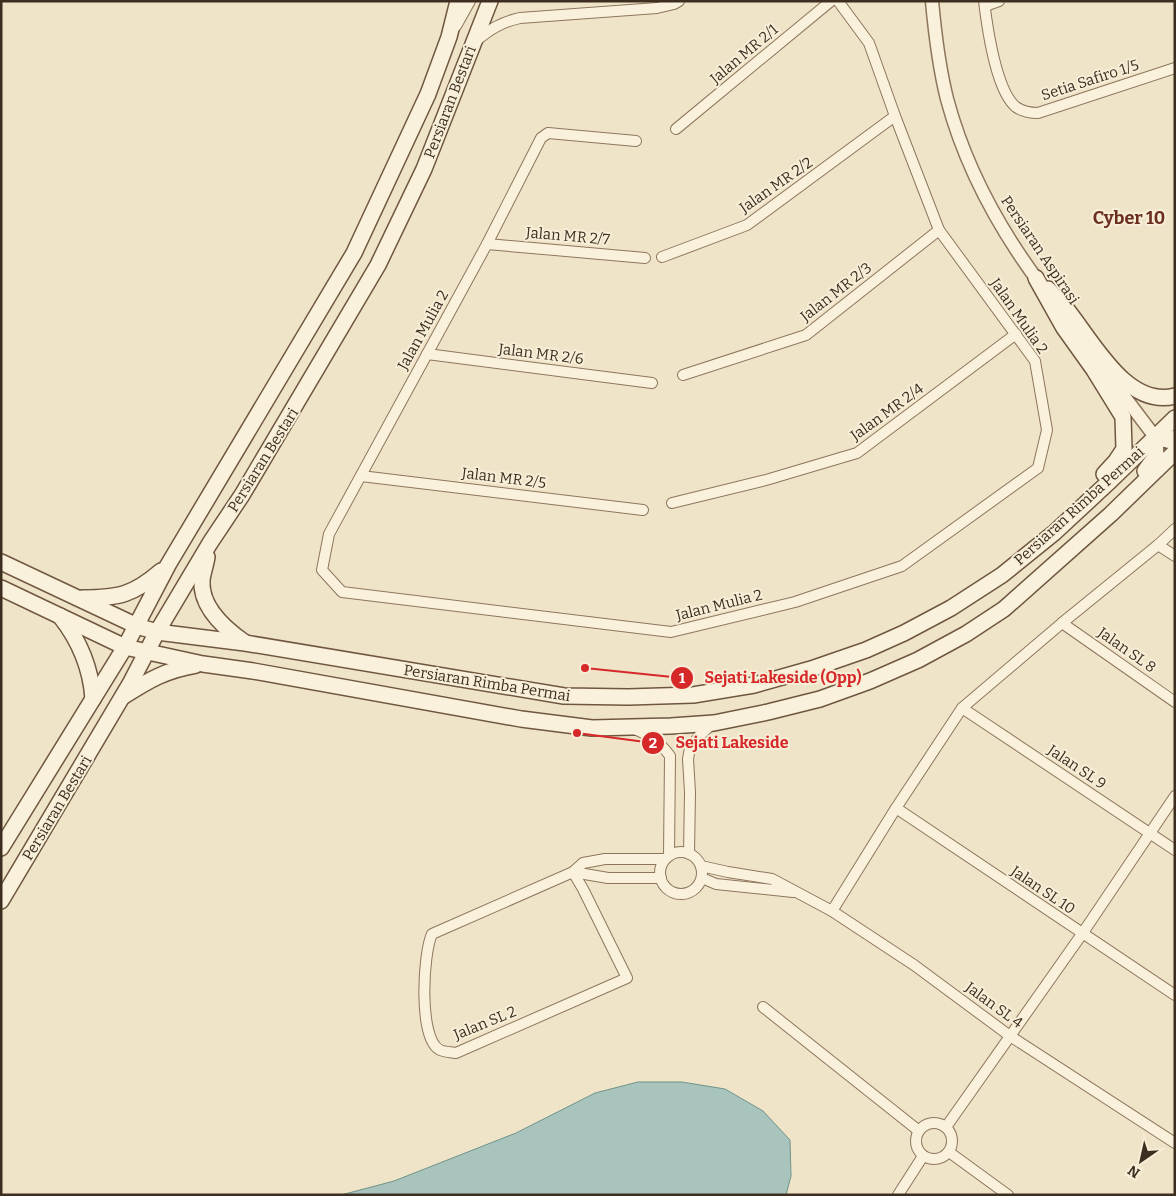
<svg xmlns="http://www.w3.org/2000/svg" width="1176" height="1196" font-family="Bitter,serif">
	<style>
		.water { fill: #a9c4bc; stroke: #6f938a }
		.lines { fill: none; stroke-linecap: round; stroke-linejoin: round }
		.minor-casing { stroke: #8d765c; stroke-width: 12 }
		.tertiary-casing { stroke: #8d765c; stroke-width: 15 }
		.secondary-casing { stroke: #6f573f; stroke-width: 18 }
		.minor { stroke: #faf1dc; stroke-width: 10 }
		.tertiary { stroke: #faf1dc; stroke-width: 12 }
		.secondary { stroke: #faf1dc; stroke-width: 15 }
		.labels { text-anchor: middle; stroke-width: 4; stroke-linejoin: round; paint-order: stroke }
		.street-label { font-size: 15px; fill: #3d2e20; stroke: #f7eed8 }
		.quarter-label { font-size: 18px; font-weight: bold; fill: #6b2e1e; stroke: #f7eed8 }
		.leader { fill: none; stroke: #d62828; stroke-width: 2 }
		.callout-dot { fill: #d62828; stroke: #f7eed8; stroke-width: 2 }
		.mark-label { font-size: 15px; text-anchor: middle; font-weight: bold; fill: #fff }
		.callout-label { font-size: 16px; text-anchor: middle; font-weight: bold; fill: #d62828; stroke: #f7eed8; stroke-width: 4; stroke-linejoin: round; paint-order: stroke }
	</style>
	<rect width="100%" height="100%" fill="#f0e4c8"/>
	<path class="water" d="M638,1082h44l43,7 38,22 27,29 1,36 -5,19h-445l53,-14 122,-48 79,-40z"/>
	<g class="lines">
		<g class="minor-casing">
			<g id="minor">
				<path d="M984,1c3,25 12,90 32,106 7,5 14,6 22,6l137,-45"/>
				<path d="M985,6l14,-5"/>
				<path d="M456,26l14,-25"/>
				<path d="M476,41c14,-12 26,-19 44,-23l137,-10 17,-4 5,-3"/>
				<path d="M676,129l155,-128"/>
				<path d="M636,141l-88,-8 -7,5 -54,106 -158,290 -7,36 20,22 329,40 124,-30 107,-36 136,-98 9,-38 -12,-69 -96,-131 -44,-114 -26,-73 -31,-42"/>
				<path d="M487,244l158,14"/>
				<path d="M662,257l85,-32 148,-109"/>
				<path d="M427,354l225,29"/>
				<path d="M683,375l123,-40 133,-105"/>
				<path d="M361,476l282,34"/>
				<path d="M672,503l94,-23 91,-27 159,-119"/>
				<path d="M1158,545l17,11"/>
				<path d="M1062,623l113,79"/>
				<path d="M962,708l213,142"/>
				<path d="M634,729c17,7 25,12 36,27l-1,100"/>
				<path d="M896,808l279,187"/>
				<circle cx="681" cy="873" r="21"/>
				<path d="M689,854l1,-62 -2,-33 2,-11 9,-12 14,-13"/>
				<path d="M701,866l27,6 44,7 60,32 82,54 96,71 165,107"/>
				<path d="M573,872l10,17 44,89 -171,75c-5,-1 -12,-1 -16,-3 -22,-11 -17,-97 -8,-116l141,-62 10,-9 22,-4h60"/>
				<path d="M573,872l35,6h53"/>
				<path d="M702,878l14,6 77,8"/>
				<path d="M832,911l64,-103 66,-100 100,-85 96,-78 17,-16"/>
				<path d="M763,1007l156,124"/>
				<circle cx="934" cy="1141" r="18"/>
				<path d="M946,1127l136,-193 93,-138"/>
				<path d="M949,1152l59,43"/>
				<path d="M898,1195l25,-39"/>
			</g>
		</g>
		<g class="tertiary-casing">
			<g id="tertiary">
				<path d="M932,1c3,33 7,66 15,98 18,67 52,130 94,186"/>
				<path d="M1099,363l56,74"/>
			</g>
		</g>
		<g class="secondary-casing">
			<g id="secondary">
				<path d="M1036,278l28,50 30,42 29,47 1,32 -8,12 -12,13"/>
				<path d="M1048,289c5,6 11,11 16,17 26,30 61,103 111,90"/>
				<path d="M1145,471l11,-15 -1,-19 16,4 4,-3"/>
				<path d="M207,557c-1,7 -4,15 -5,23 -2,27 22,48 42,62"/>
				<path d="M1,562l136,64 20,6 88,11 319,53 64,1 65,-2 61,-10 57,-16 55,-19 38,-17 47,-25 51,-33 52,-42 56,-52 65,-63"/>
				<path d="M1,588l124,59 78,17 50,7 268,48 71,9 79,-2 43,-3 54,-11 52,-13 50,-18 48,-21 48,-26 38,-25 107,-95 64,-62"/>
				<path d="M82,598c37,0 51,-3 79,-27"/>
				<path d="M60,616c19,24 31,53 33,83"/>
				<path d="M124,696c25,-16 42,-26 72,-31"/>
				<path d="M1,848l124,-201 43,-82 186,-312 74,-159 21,-57 9,-36"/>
				<path d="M1,901l130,-219 26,-50 53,-89 32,-48 136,-230 46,-96 66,-168"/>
			</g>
		</g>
		<use href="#minor" class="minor"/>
		<use href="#tertiary" class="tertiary"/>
		<use href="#secondary" class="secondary"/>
	</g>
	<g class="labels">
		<g class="street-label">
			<text transform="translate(744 54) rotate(-40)" y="5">Jalan MR 2/1</text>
			<text transform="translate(1090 80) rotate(-18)" y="5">Setia Safiro 1/5</text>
			<text transform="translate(450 102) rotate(-69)" y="5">Persiaran Bestari</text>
			<text transform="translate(776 185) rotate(-35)" y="5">Jalan MR 2/2</text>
			<text transform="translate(568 236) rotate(5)" y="5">Jalan MR 2/7</text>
			<text transform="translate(1040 250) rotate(56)" y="5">Persiaran Aspirasi</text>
			<text transform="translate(836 292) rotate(-38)" y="5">Jalan MR 2/3</text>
			<text transform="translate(1019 316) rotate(55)" y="5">Jalan Mulia 2</text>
			<text transform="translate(423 330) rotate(-61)" y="5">Jalan Mulia 2</text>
			<text transform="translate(541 354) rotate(7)" y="5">Jalan MR 2/6</text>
			<text transform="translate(887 412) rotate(-36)" y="5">Jalan MR 2/4</text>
			<text transform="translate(263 460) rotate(-58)" y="5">Persiaran Bestari</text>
			<text transform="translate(504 478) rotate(7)" y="5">Jalan MR 2/5</text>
			<text transform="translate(1079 506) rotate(-42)" y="5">Persiaran Rimba Permai</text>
			<text transform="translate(719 605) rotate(-14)" y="5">Jalan Mulia 2</text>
			<text transform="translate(1127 650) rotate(35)" y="5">Jalan SL 8</text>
			<text transform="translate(487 683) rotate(9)" y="5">Persiaran Rimba Permai</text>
			<text transform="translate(1077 767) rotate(34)" y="5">Jalan SL 9</text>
			<text transform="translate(57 808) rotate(-59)" y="5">Persiaran Bestari</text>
			<text transform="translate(1043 890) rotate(34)" y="5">Jalan SL 10</text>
			<text transform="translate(994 1005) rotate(36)" y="5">Jalan SL 4</text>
			<text transform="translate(485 1023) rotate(-22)" y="5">Jalan SL 2</text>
		</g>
		<g class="quarter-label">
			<text x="1129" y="224">Cyber 10</text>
		</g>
	</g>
	<path class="leader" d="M585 668L682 678M577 733L653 743"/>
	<g class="callout-dot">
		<circle cx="585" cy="668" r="5"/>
		<circle cx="577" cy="733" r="5"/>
		<circle cx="682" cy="678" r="12"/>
		<circle cx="653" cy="743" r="12"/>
	</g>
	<g class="mark-label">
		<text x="682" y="683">1</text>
		<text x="653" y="748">2</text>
	</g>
	<g class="callout-label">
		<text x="783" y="683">Sejati Lakeside (Opp)</text>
		<text x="732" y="748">Sejati Lakeside</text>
	</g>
	<rect width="1176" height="1196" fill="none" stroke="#3d2e20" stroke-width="5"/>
	<g transform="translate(1141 1161) rotate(214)" stroke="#f7eed8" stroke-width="4" paint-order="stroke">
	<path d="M0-4L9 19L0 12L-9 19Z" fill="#3d2e20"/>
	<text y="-8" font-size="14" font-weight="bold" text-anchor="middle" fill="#3d2e20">N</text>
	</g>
</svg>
